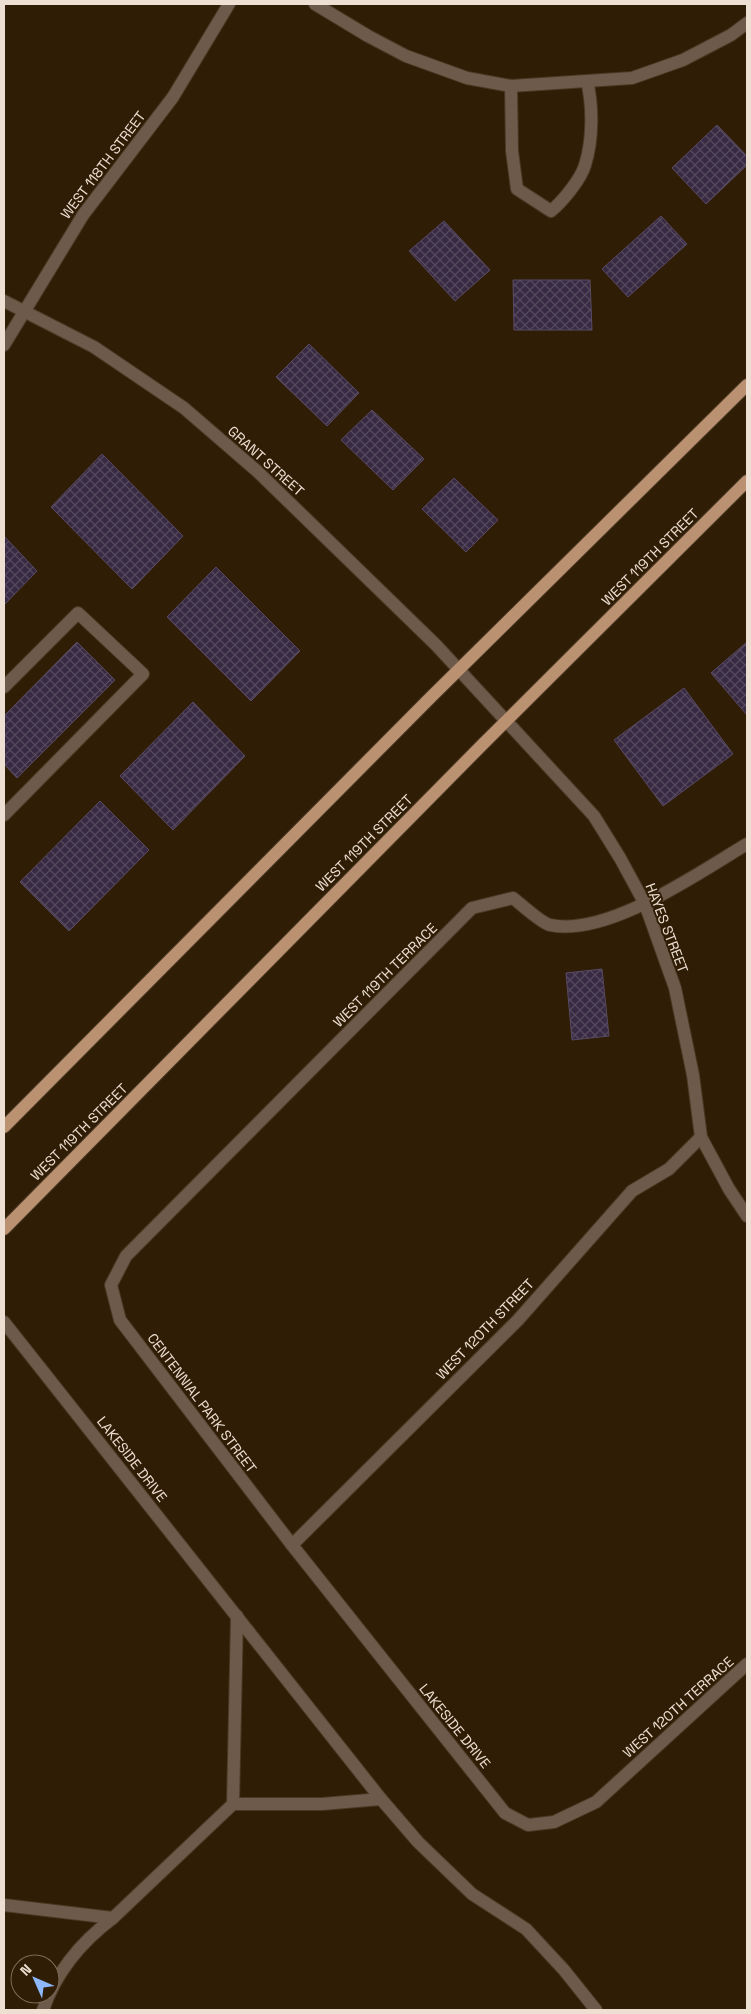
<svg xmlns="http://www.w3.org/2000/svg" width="751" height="2014" font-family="'Space Grotesk',sans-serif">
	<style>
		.building { fill: url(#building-cross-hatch); stroke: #584a64 }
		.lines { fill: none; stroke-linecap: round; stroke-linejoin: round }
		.minor-casing { stroke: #4a3823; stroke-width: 14 }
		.major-casing { stroke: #4a3823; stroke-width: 14 }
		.minor { stroke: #6e5a4a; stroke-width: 12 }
		.major { stroke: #ba9171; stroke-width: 12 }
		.labels { text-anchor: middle; stroke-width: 4; stroke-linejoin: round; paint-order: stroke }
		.street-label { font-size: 14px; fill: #ede0d3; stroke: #301d06 }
	</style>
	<defs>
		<pattern id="building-cross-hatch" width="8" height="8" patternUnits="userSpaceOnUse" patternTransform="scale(1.25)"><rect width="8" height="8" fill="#382a43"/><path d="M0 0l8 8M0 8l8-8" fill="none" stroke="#55495d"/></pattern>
	</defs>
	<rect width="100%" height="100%" fill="#301d06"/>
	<g class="building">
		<path d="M717,125l30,31v9l-41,39 -34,-36z"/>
		<path d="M661,216l26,28 -59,53 -26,-28z"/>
		<path d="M444,221l46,49 -35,31 -46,-50z"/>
		<path d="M513,280h77l2,50h-78z"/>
		<path d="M309,344l50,49 -32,33 -51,-49z"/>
		<path d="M372,410l52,49 -31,31 -52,-50z"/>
		<path d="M102,454l81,82 -51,53 -81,-82z"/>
		<path d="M454,478l44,42 -32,32 -44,-43z"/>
		<path d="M4,536l33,35 -33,34z"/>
		<path d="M216,567l84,84 -49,50 -84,-84z"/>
		<path d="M77,642l38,38 -98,98 -13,-14v-48z"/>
		<path d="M747,642v73l-36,-42z"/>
		<path d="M684,688l49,66 -70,52 -49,-66z"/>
		<path d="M193,702l52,54 -72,74 -53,-54z"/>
		<path d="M100,801l49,49 -80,81 -49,-49z"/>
		<path d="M602,969l7,67 -37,4 -6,-67z"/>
	</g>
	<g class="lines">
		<g class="minor-casing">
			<g id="minor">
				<path d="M315,4l53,32 38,20 61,22 44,8 121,-8 51,-18 48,-25 16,-12"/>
				<path d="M511,86l1,65 5,38 34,22c12,-10 30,-32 34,-46 8,-25 8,-59 2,-84"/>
				<path d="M4,301l90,46 90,61 74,64 178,173 158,171 26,42 25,46 30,84 18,87 8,62 28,52 18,27"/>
				<path d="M4,345l79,-130 90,-118 56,-93"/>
				<path d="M4,687l74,-74 65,61 -139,141"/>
				<path d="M747,844c-49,29 -139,93 -197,81 -9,-2 -29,-21 -37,-27l-41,10 -346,348 -15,29 9,35 172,225 213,268 23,12 26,-3 42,-20 151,-138"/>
				<path d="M4,1322l377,477 37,43 54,52 54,35 38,41 32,40"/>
				<path d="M292,1545l226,-225 114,-129 37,-22 32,-32"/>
				<path d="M233,1804l4,-188"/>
				<path d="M4,1905l109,13"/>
				<path d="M43,2010c13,-38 38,-68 70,-92l120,-114h89l59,-5"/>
			</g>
		</g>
		<g class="major-casing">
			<g id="major">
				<path d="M4,1127l427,-430 316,-312"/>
				<path d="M4,1229l478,-484 265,-264"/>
			</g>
		</g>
		<use href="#minor" class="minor"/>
		<use href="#major" class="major"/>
	</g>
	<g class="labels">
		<g class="street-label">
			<text transform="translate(103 165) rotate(-53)" y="5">WEST 118TH STREET</text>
			<text transform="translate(266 461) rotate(42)" y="5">GRANT STREET</text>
			<text transform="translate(650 557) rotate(-45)" y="5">WEST 119TH STREET</text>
			<text transform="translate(364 843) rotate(-45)" y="5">WEST 119TH STREET</text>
			<text transform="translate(667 928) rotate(69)" y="5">HAYES STREET</text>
			<text transform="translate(385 975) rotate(-45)" y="5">WEST 119TH TERRACE</text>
			<text transform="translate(79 1132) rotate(-45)" y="5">WEST 119TH STREET</text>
			<text transform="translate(485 1329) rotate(-46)" y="5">WEST 120TH STREET</text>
			<text transform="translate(202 1403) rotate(53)" y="5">CENTENNIAL PARK STREET</text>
			<text transform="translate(132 1459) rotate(52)" y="5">LAKESIDE DRIVE</text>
			<text transform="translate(678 1707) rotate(-42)" y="5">WEST 120TH TERRACE</text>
			<text transform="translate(455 1726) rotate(51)" y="5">LAKESIDE DRIVE</text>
		</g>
	</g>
	<rect width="751" height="2014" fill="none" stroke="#ede0d3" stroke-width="10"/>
	<g transform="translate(35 1979) rotate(315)"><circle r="24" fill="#301d06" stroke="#7c6b58"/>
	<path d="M0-4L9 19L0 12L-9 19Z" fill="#8eb8fd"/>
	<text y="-8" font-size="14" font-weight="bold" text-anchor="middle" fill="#ede0d3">N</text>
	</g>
</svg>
